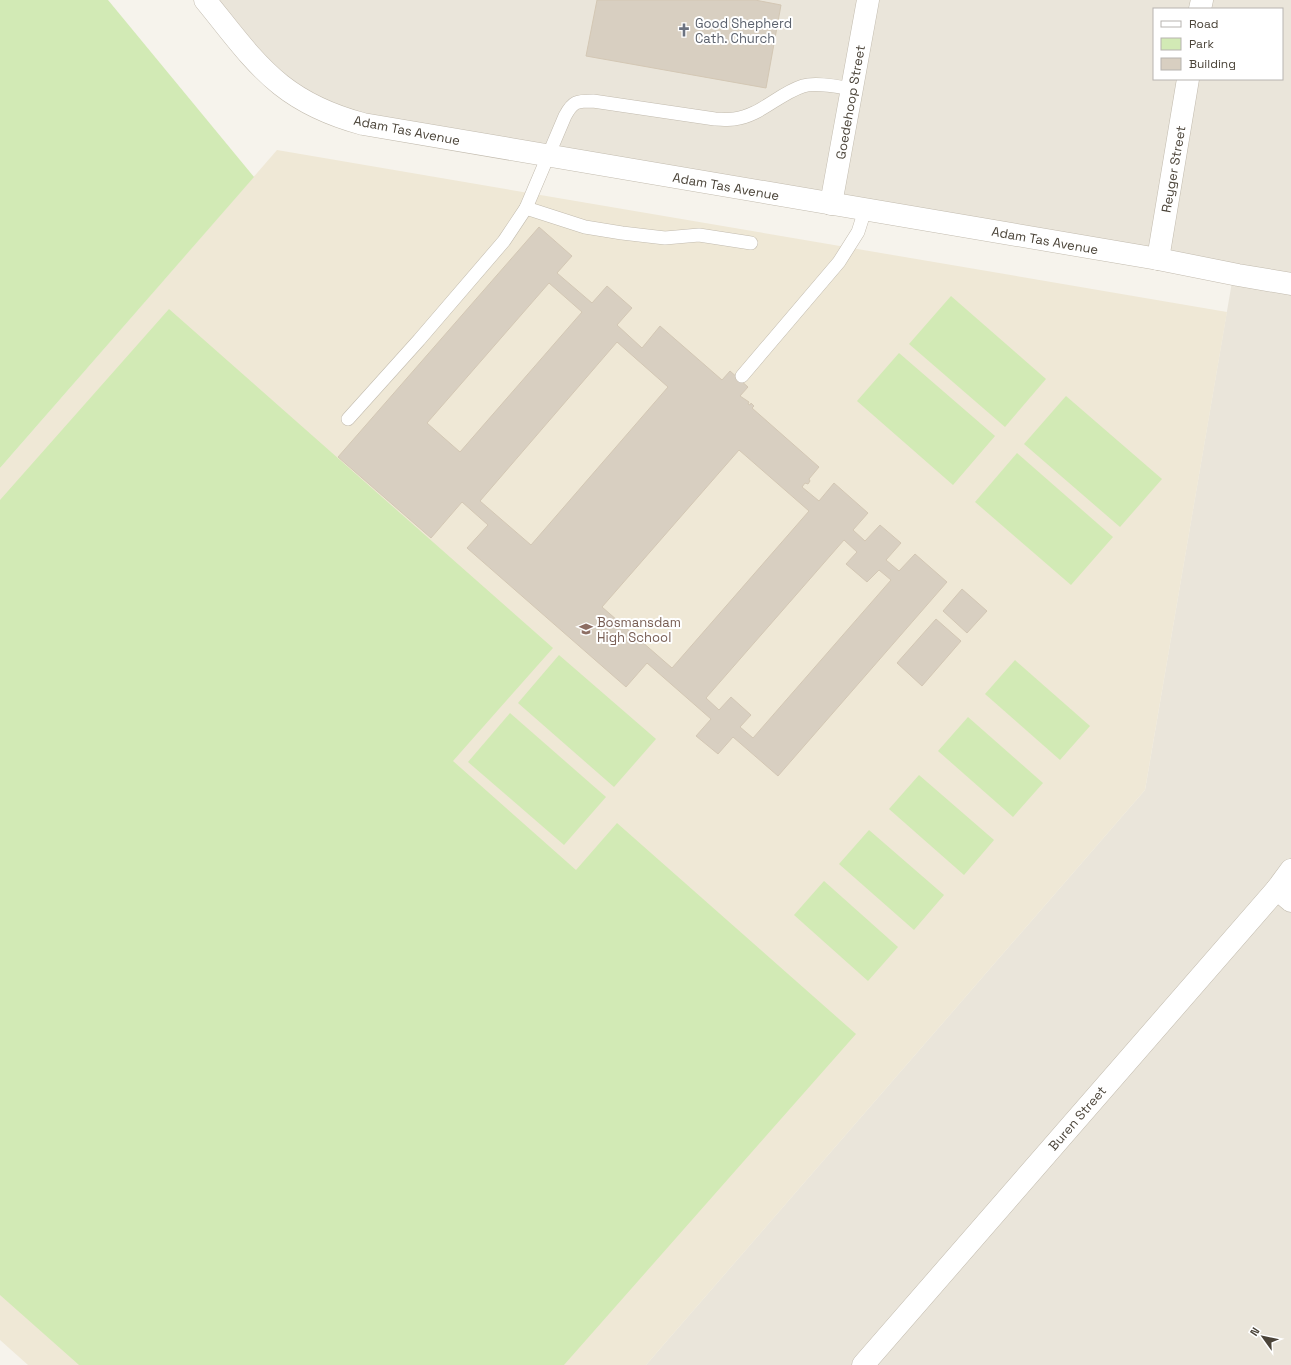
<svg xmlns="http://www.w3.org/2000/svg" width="1291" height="1365" font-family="'Space Grotesk',sans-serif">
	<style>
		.residential { fill: #eae5da; fill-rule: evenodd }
		.education { fill: #efe8d6 }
		.green { fill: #d2eab5 }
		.building { fill: #d8cfc1; stroke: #d3c7b4; fill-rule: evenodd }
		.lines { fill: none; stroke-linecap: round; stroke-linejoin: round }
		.service-casing { stroke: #c2bbae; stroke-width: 14 }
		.minor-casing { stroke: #c2bbae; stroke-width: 23 }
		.service { stroke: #fff; stroke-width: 13 }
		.minor { stroke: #fff; stroke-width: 22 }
		.labels { text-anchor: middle; stroke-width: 4; stroke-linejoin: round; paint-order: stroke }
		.worship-label { font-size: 13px; fill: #5b616d; stroke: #fff; text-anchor: start }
		.street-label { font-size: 13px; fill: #4b4439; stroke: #fff }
		.education-label { font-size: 13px; fill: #785e54; stroke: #fff; text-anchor: start }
	</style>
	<rect width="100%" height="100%" fill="#f6f3ec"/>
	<path class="residential" d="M203,0h1088v1365h-645l499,-575 88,-514 -912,-164zM1154,9h128v70h-128z"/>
	<path class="education" d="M277,150l950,162 -82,478 -499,575h-618l-28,-25v-872z"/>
	<g class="green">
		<path d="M0,0h108l146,177 -254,291z"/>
		<path d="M951,296l95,83 -41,48 -96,-83z"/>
		<path d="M169,309l384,339 -100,113 123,109 41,-47 239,211 -292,331h-485l-79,-70v-795z"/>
		<path d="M899,353l96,83 -42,49 -96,-84z"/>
		<path d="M1066,396l96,83 -42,48 -96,-83z"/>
		<path d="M1017,453l96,84 -42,48 -96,-83z"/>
		<path d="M559,655l97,84 -42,48 -96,-84z"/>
		<path d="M1015,660l75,66 -30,34 -75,-66z"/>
		<path d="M510,713l96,84 -42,48 -96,-83z"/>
		<path d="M968,717l75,66 -30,34 -75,-66z"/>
		<path d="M919,775l75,65 -30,35 -75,-66z"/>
		<path d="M869,830l75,65 -30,35 -75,-66z"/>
		<path d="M824,881l74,66 -30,34 -74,-66z"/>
	</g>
	<g class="building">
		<path d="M597,0h158l26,5 -15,83 -180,-32z"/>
		<path d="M539,227l33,29 -15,17 35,30 15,-17 25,22 -15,17 25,23 18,-22 62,54 8,-9 18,16 -8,9 9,6 -1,2 2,1 1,-2 3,3 -2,2 67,59 -10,12 1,2 -2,3 -3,-1 -3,4 17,14 15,-18 34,30 -15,17 12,11 15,-16 21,18 -15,17 13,11 16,-17 32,28 -169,194 -45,-39 -15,17 -22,-18 15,-17 -64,-56 -21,24 -159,-139 21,-23 -26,-23 -31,36 -93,-81zM549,283l33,29 -122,140 -33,-29zM617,342l51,45 -137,158 -51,-44zM739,450l70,61 -137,157 -70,-61zM844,540l13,12 -11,12 21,18 12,-12 12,10 -138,158 -13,-11 11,-12 -20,-18 -12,13 -13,-12z"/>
		<path d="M962,589l25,22 -20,22 -24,-22z"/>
		<path d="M936,619l25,22 -39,45 -25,-23z"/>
	</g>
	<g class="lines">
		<g class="service-casing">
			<g id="service">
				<path d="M526,208l59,19 37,6 43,5 34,-3 52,8"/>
				<path d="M742,376l97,-114 19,-30 7,-22"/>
				<path d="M348,419l71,-79 85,-99 22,-33 39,-92c8,-15 12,-15 28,-15l122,18c6,0 13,1 19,0 26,-3 44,-25 69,-33 13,-4 36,1 49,3"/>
			</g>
		</g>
		<g class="minor-casing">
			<g id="minor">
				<path d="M205,0c24,29 46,61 76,85 24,19 52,31 82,39l795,135 80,16 53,9"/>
				<path d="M1200,9l2,-9"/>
				<path d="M831,204l37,-204"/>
				<path d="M1158,259l30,-180"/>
				<path d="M1277,889l14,12"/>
				<path d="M863,1365l414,-476 14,-19"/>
			</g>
		</g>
		<use href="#service" class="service"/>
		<use href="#minor" class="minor"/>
	</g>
	<defs>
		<g id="church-bare" transform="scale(1.08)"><path d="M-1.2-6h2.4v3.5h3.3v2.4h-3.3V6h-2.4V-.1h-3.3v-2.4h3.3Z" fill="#6b7280" stroke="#fff" stroke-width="2.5" paint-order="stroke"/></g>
		<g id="school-bare" transform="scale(1.08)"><path d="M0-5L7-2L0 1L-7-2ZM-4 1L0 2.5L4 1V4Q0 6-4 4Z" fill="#8d6e63" stroke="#fff" stroke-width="2.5" paint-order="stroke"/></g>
	</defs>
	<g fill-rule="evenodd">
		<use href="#church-bare" x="684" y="30"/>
		<use href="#school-bare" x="586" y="629"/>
	</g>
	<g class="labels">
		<g class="worship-label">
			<text x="695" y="28">Good Shepherd<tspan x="695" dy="15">Cath. Church</tspan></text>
		</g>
		<g class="street-label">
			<text transform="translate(850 102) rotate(-80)" y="5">Goedehoop Street</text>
			<text transform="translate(407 130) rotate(11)" y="5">Adam Tas Avenue</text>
			<text transform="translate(1173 169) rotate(-80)" y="5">Reyger Street</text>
			<text transform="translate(726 186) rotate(10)" y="5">Adam Tas Avenue</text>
			<text transform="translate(1045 240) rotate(10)" y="5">Adam Tas Avenue</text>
			<text transform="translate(1077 1118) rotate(-49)" y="5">Buren Street</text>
		</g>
		<g class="education-label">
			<text x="597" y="627">Bosmansdam<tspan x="597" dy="15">High School</tspan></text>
		</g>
	</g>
	<rect x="1153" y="8" width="130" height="72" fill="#ffffff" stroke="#b7b4b0"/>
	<rect x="1161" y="21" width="20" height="6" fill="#ffffff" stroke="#b7b4b0"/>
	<text x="1189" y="28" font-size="12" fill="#4b4439">Road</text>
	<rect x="1161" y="38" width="20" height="12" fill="#d2eab5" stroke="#b7b4b0"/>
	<text x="1189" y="48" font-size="12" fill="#4b4439">Park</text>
	<rect x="1161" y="58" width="20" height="12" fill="#d8cfc1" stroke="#b7b4b0"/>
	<text x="1189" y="68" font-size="12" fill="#4b4439">Building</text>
	<g transform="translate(1263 1337) rotate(303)" stroke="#ffffff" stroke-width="3" paint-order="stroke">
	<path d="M0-3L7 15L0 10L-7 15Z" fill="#4b4439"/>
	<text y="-6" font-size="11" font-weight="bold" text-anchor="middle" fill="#4b4439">N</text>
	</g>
</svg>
